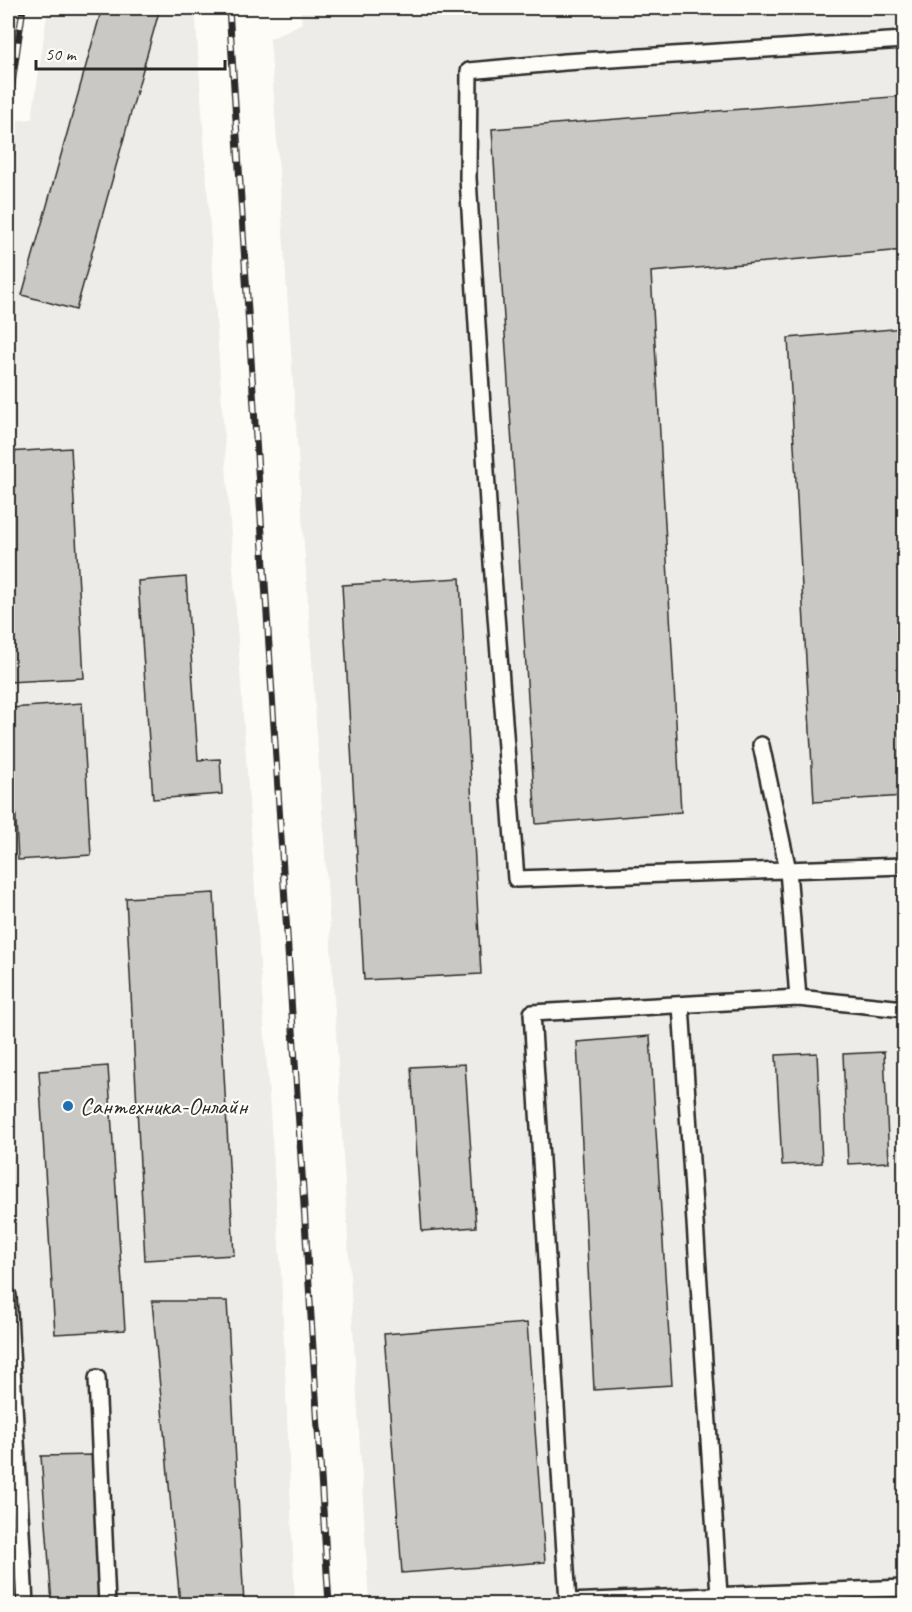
<svg xmlns="http://www.w3.org/2000/svg" width="912" height="1612" font-family="Caveat,sans-serif">
	<style>
		.built { fill: #edece8 }
		.building { fill: #c9c8c4; stroke: #2b2b2b; stroke-width: 1.5 }
		.lines { fill: none; stroke-linecap: round; stroke-linejoin: round }
		.service-casing { stroke: #2b2b2b; stroke-width: 20 }
		.service { stroke: #fdfcf7; stroke-width: 15 }
		.rail-casing { stroke: #2b2b2b; stroke-width: 7 }
		.rail { stroke: #fdfcf7; stroke-width: 4.5; stroke-dasharray: 14; stroke-linecap: butt }
		.poi-dot { fill: #1f6fb2; stroke: #fdfcf7; stroke-width: 2 }
		.labels { text-anchor: middle; stroke-width: 4.5; stroke-linejoin: round; paint-order: stroke }
		.poi-label { font-size: 24px; fill: #2b2b2b; stroke: #fdfcf7; text-anchor: start }
	</style>
	<rect width="100%" height="100%" fill="#fdfcf7"/>
	<filter id="ink" filterUnits="userSpaceOnUse"><feTurbulence type="fractalNoise" baseFrequency=".0167" numOctaves="2"/><feDisplacementMap in="SourceGraphic" scale="12" xChannelSelector="R" yChannelSelector="G"/><feConvolveMatrix kernelMatrix="1 2 1 2 8 2 1 2 1" color-interpolation-filters="sRGB"/></filter>
	<g filter="url(#ink)">
		<g class="built">
			<path d="M48,8h147l86,1265 14,331h-287v-1483l24,-2z"/>
			<path d="M300,8h604v1596h-535l-38,-660 -61,-905 32,-16z"/>
		</g>
		<g class="building">
			<path d="M102,8h58l-84,302 -54,-15z"/>
			<path d="M904,96v154l-253,22 30,540 -145,12 -44,-695z"/>
			<path d="M8,141l8,2 -8,43z"/>
			<path d="M904,328v468l-90,6 -26,-464z"/>
			<path d="M71,448l13,230 -76,4v-230z"/>
			<path d="M186,577l12,183 22,-1 2,35 -69,5 -15,-218z"/>
			<path d="M460,578l21,396 -117,6 -22,-395z"/>
			<path d="M82,703l9,152 -73,5 -8,-152z"/>
			<path d="M214,893l20,362 -89,5 -19,-362z"/>
			<path d="M650,1036l22,349 -78,5 -17,-348z"/>
			<path d="M884,1052l5,110 -41,2 -5,-110z"/>
			<path d="M817,1053l5,110 -40,2 -6,-110z"/>
			<path d="M465,1064l11,163 -54,4 -11,-164z"/>
			<path d="M108,1066l17,264 -70,4 -16,-263z"/>
			<path d="M152,1301h75l17,303h-64z"/>
			<path d="M527,1323l18,239 -143,11 -18,-239z"/>
			<path d="M8,1432l10,172h-10z"/>
			<path d="M95,1455l7,149h-50l-11,-148z"/>
		</g>
		<g class="lines">
			<g class="service-casing">
				<g id="service">
					<path d="M904,40l-339,22 -96,9 -1,107 22,358 26,343 388,-13"/>
					<path d="M761,745l27,125 10,128"/>
					<path d="M681,1005l38,590"/>
					<path d="M904,1009l-106,-11 -266,15 36,589 336,-14"/>
					<path d="M8,1296l17,308"/>
					<path d="M97,1378l10,226"/>
				</g>
			</g>
			<use href="#service" class="service"/>
			<g class="rail-casing">
				<g id="rail">
					<path d="M229,8l100,1596"/>
					<path d="M8,111l15,-103"/>
				</g>
			</g>
			<use href="#rail" class="rail"/>
		</g>
	</g>
	<circle class="poi-dot" cx="68" cy="1106" r="6"/>
	<g class="labels">
		<g class="poi-label">
			<text x="80" y="1114">Сантехника-Онлайн</text>
		</g>
	</g>
	<rect width="912" height="1612" fill="none" stroke="#fdfcf7" stroke-width="30"/>
	<rect x="15" y="15" width="882" height="1582" fill="none" stroke="#2b2b2b" stroke-width="2" filter="url(#ink)"/>
	<path d="M36 60v9h189v-9" fill="none" stroke="#2b2b2b" stroke-width="3"/>
	<text x="45" y="60" font-size="18" fill="#2b2b2b" stroke="#fdfcf7" stroke-width="4.5" paint-order="stroke">50 m</text>
</svg>
